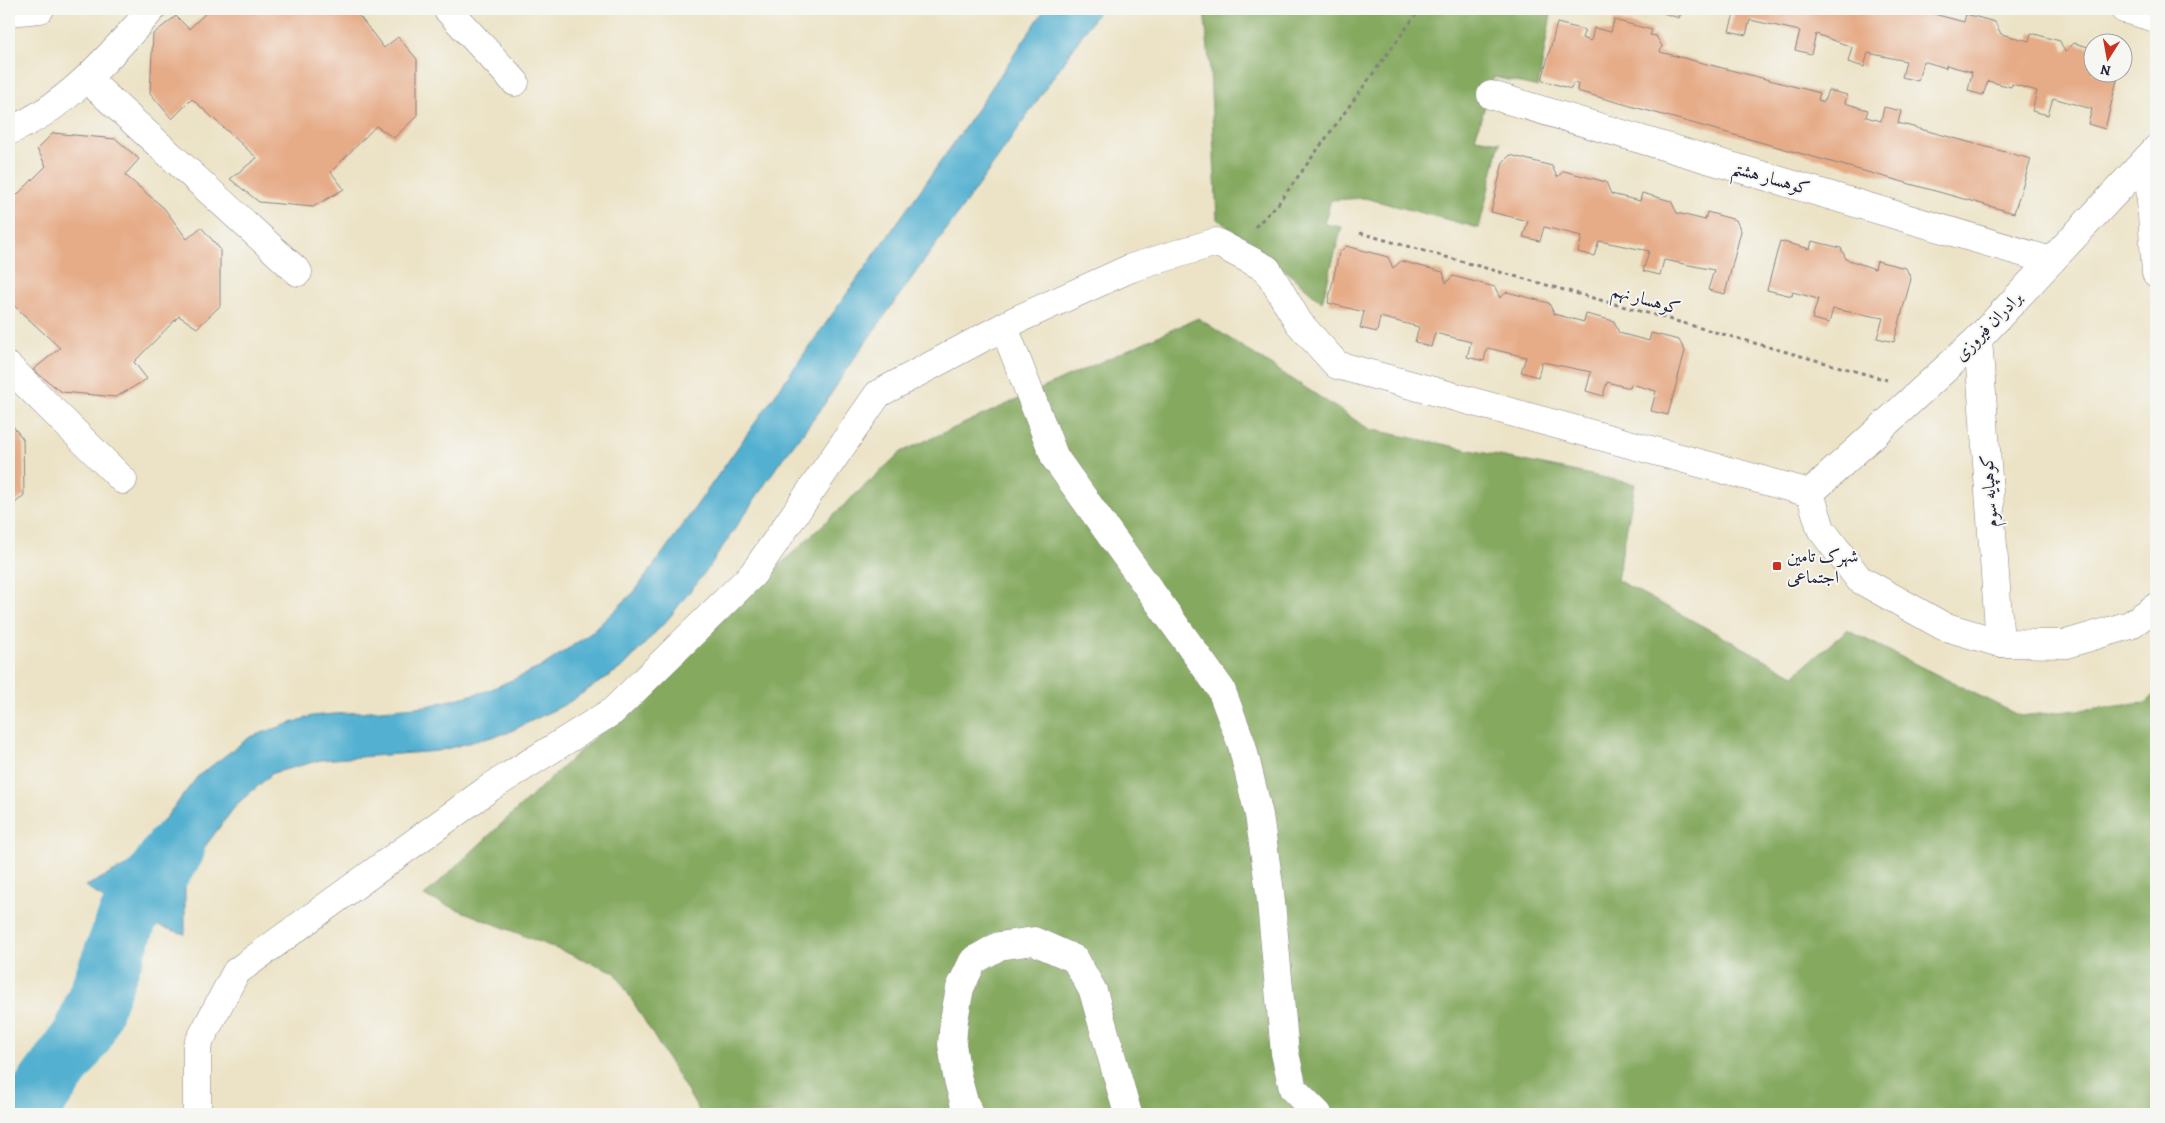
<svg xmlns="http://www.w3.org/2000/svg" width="2165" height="1123" font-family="Alegreya,Amiri,serif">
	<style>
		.forest { fill: #84a95e; stroke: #53664c }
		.water { fill: #52b0d0; stroke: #3a6986 }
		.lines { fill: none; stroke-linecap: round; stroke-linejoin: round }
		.river { stroke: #52b0d0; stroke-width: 60 }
		.building { fill: #e6ab87 }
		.minor-casing { stroke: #878280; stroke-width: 29 }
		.major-casing { stroke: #878280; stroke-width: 29 }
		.path { stroke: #878280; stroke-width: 3; stroke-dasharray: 4 4; stroke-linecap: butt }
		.minor { stroke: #fff; stroke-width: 28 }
		.major { stroke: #fff; stroke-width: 28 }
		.poi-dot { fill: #c8321e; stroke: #f6f6f2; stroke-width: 2 }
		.labels { text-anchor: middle; stroke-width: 4; stroke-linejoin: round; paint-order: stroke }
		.street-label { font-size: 18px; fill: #22223b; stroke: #f6f6f2 }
		.poi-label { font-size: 18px; fill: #22223b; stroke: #f6f6f2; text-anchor: start }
	</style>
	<rect width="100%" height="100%" fill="#f6f6f2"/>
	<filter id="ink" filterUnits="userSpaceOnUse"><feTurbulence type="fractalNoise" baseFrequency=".02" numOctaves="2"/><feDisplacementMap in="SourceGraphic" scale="10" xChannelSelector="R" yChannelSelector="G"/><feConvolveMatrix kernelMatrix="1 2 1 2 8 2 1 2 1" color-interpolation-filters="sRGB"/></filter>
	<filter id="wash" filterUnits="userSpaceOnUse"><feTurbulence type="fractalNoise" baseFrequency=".0096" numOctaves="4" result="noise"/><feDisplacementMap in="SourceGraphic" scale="20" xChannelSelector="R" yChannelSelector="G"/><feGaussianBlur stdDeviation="1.12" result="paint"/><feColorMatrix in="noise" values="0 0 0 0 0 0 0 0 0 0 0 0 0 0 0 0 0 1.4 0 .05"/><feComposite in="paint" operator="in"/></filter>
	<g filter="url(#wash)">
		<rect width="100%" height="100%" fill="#ece3c6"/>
		<g class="forest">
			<path d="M1204,9h348l-14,78 -44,-10 -19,61 25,4 -21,86 -114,-30 -34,2 -7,24 18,3 -20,75 -54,-46 -51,-37 -7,-149z"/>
			<path d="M1198,318l171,111 266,55 -18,96 177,95 53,-45 173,86 125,-13 11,-11v422h-1455l-86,-142 -191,-76 477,-444z"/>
		</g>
		<path class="water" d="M1045,9h55l-100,146 -147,205 -34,52 -39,50 -71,105 -40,51 -45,48 -58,38 -59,29 -69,18 -117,9 -48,13 -36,31 -52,69v61l-57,-17 -42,-31 59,-30 11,-26 42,-54 52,-39 62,-21 115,-10 60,-15 54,-24 50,-34 44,-42 37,-51 291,-410z"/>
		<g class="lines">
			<path class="river" d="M26,1114l57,-79 45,-118 47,-68"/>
		</g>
		<g id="blocks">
			<g class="building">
				<path d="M210,9h140l11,9 23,30 14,-11 19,22v57l-23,22 -18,-12 -45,46 13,17 -31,18 -54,-5 -29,-23 27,-21 -65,-59 -20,20 -22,-26 3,-59 23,-18 13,13z"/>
				<path d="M1664,9h18l-3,9 -16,-5z"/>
				<path d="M1728,9h203l3,5 30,8 2,-8 29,8 6,12 28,7 2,-8 29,8 5,11 9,-9 18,5v24h27l-14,57 -17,-5 4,-15 -39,-11 -5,17 -16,-4 5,-20 -25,-7 -1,3 -23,-6 -5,14 -15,-4 4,-19 -26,-7v3l-23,-7 -5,20 -16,-4 4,-16 -38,-8 -4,14 -16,-5 4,-15 -36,-13 -5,20 -16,-4 5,-19 -50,-11 -4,15 -17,-4 6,-20z"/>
				<path d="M1614,20l38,10 -2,5 6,1 6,10 -2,6 160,41 -2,7 6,2 4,-12 19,5 -2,8 23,7 -2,7 15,4 3,-14 17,4 -3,12 133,36 -17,54 -437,-122 1,-7 -5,-1 -2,6 -29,-9 15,-57 28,7 -3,8 9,3 3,-13 17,4z"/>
				<path d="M53,133l63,6 23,20 -14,16 39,33 23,31 14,-12 19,22v57l-23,22 -18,-12 -45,46 13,17 -31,18 -54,-5 -29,-22 27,-22 -51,-47v-98l37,-37 -9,-17z"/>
				<path d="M1510,155l42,11 5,11 7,-6 42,11 5,12 29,7 2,-8 29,8 6,12 28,7 2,-8 29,8 5,11 -16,63 -17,-4 6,-20 -50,-10 -4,15 -17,-4 6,-20 -50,-10 -5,15 -16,-4 4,-16 -38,-9 -4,14 -17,-4 5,-16 -37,-9 12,-50z"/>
				<path d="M1780,241l30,8 2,-8 29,7 5,11 29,10 2,-8 29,7 5,11 -17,63 -17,-4 6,-20 -50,-9 -4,14 -17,-4 6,-20 -25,-7 -1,4 -25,-6z"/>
				<path d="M1346,246l42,11 5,11 8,-7 42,11 3,11 7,-7 42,11 5,11 7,-6 42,11 5,11 30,8 2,-8 28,7 5,12 30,8 2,-8 28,7 6,11 -17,64 -17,-4 5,-20 -25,-7 -1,4 -23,-6 -4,14 -17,-5 5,-19 -49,-10 -4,15 -17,-5 5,-15 -39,-9 -3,13 -17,-4 4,-15 -36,-9 -4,14 -16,-5 4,-15 -39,-10 -3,15 -17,-4 4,-16 -36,-9 11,-50z"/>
				<path d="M9,421l14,18 1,56 -15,14z"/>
			</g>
		</g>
	</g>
	<g filter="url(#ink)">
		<use href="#blocks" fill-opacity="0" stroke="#878280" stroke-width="1"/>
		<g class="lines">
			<g class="minor-casing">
				<g id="minor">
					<path d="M447,9l68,73"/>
					<path d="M2124,9l32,9"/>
					<path d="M9,12l31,-3"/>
					<path d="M87,79l211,193"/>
					<path d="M1491,95l560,166"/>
					<path d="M9,131c59,-25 101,-75 143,-122"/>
					<path d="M2148,158l8,115"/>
					<path d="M1004,327l51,131 166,231 21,56 17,70 11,77 15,161 8,36 25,25"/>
					<path d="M1978,339l22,304"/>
					<path d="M9,367l114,113"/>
					<path d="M197,1114v-68l39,-74 255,-185 122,-76 140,-137 125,-180 136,-73 117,-53 85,-26 51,27 32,54 38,42 473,128 11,36 38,50 84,47 57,17 66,1 64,-19 26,-18"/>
					<path d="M970,1114l-6,-12 -7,-26 -5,-32 2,-24 6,-32 13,-27 26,-15 35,-5 41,18 18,32 35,123"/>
				</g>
			</g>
			<g class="major-casing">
				<path id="major" d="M1810,493l168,-154 178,-190"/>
			</g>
			<g class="path">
				<path d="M1255,227l23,-23 142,-195"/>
				<path d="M1360,233l527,147"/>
			</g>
			<use href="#minor" class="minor"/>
			<use href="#major" class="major"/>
		</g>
	</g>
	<rect class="poi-dot" x="1772" y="561" width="10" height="10" rx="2.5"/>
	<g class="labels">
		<g class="street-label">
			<text transform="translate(1771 178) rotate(16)" y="6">کوهسار هشتم</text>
			<text transform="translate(1646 299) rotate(16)" y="6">کوهسار نهم</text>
			<text transform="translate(1988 326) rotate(-46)" y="6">برادران فیروزی</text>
			<text transform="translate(1989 491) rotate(-94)" y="6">کوهپایه سوم</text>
		</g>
		<g class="poi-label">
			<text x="1787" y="562">شهرک تامین<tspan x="1787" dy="21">اجتماعی</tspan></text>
		</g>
	</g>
	<rect width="2165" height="1123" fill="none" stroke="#f6f6f2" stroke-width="30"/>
	<g transform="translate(2108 58) rotate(191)"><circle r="24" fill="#f6f6f2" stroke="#a1a1a9"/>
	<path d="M0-4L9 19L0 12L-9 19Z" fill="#c8321e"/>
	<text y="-8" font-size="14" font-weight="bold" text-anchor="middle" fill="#22223b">N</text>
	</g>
</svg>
